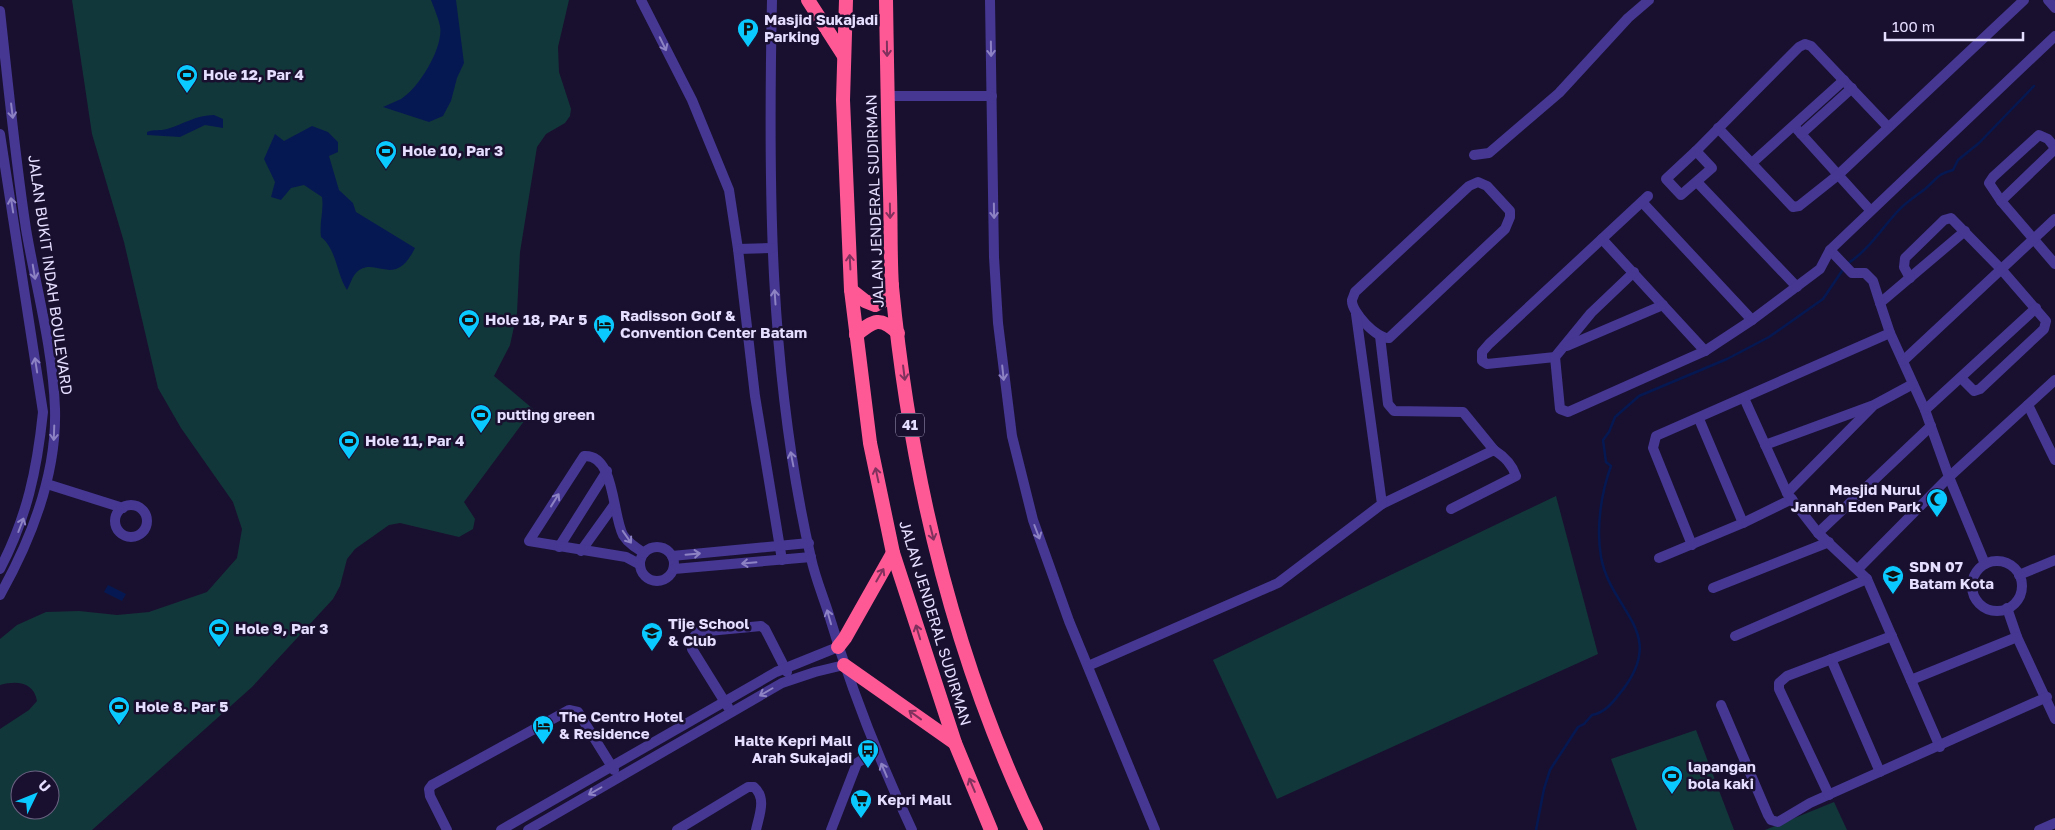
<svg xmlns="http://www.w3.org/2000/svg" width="2055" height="830" font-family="'Golos Text',sans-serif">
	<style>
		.green { fill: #12373a; fill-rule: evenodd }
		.water { fill: #061852 }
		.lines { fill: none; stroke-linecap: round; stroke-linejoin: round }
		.stream { stroke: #061852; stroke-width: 2.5 }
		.minor { stroke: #453792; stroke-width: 10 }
		.highway { stroke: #ff5995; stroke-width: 14 }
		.oneway { stroke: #8d82c3 }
		.oneway2 { stroke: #80315d }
		.labels { text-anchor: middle; stroke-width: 5; stroke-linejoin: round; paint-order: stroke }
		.shield { fill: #19102f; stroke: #a8a0c1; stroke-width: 1 }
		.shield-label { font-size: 14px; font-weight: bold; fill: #e6deff }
		.poi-label { font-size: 15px; font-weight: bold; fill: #e6deff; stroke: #19102f; text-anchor: start }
		.street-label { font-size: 15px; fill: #e6deff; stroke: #19102f }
	</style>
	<rect width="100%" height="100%" fill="#19102f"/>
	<g class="green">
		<path d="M72,0h497l-11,47 1,25 12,37 -1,7 -5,7 -19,11 -9,13 -17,105 -3,61 -7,32 -16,31 39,33 -69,93 11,17 -2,10 -14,8 -59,-14 -11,2 -34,24 -8,10 -7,27 -7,13 -81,88 -160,143h-92v-101l29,-19 8,-9c-3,-19 -20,-21 -37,-16v-46l17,-14 29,-13 33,-1 38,4 32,-3 58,-20 30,-34 5,-29 -9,-27 -52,-74 -23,-40 -34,-146 -32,-108zM20,780h30v30h-30z"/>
		<path d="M1556,496l42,158 -321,145 -64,-139z"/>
		<path d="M1696,730l38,100h-97l-26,-71z"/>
		<path d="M1834,802l13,28h-82z"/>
	</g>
	<g class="water">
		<path d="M431,0h25l8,63 -7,15 -6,23 -8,15 -14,6 -46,-15c6,-3 12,-5 18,-8 18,-11 43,-52 39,-73 -2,-9 -6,-18 -9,-26z"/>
		<path d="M214,115l9,4v9l-18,-3 -25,12 -33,-2v-3c7,-3 13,-1 20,-3 17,-5 29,-14 47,-14z"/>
		<path d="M312,126l16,6 10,10v10l-9,4 10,34 14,13 3,9 59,36c-21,43 -40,6 -59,25 -4,4 -6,12 -9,17 -11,-17 -10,-40 -26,-53 -2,-14 3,-26 1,-40l-18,-12 -13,3 -10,12 -10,-3 4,-15 -11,-23 11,-25 9,7z"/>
		<path d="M108,585l18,9 -4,7 -18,-9z"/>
	</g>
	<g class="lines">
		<g class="stream">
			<path d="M1847,264c22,-14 34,-35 51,-53 8,-9 18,-15 27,-22 12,-10 12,-15 28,-19l5,-10 21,-17 55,-57"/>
			<path d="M1536,830l8,-41 6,-19 28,-43 6,-3 8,-9c13,-2 21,-13 29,-23 48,-60 -10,-80 -20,-135 -5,-29 0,-64 10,-91l-5,-4 -3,-22 6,-8 6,-15 24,-21 88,-37 42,-22 54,-38 21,-31"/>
		</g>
		<g class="minor">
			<path d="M641,0l51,100 37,90 9,59 17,147 27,164"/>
			<path d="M772,0c-4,186 -3,375 39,558 4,19 12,38 18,57 22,74 50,145 83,215"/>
			<path d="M990,0l4,257 4,66 14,113 21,84 36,101 86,209"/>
			<path d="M2048,0l7,8"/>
			<path d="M0,11c8,72 15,146 26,218 10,59 27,119 29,180 2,66 -23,129 -55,186"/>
			<path d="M887,96h105"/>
			<path d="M1794,126l76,84"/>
			<path d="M1718,128l75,79 6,-1 39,-31 186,-175"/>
			<path d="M0,134l43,278c-6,58 -16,105 -43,157"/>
			<path d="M1801,134l51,-46"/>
			<path d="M2055,148l-7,-9 -9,-4 -46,42 -4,6 12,18 54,63"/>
			<path d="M1696,151l103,-104 6,-3 6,2 77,81"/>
			<path d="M1696,151l16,17 -31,27 -15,-16z"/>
			<path d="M1474,155l15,-2 70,-60 69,-75 21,-18"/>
			<path d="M1752,163l92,-83"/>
			<path d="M1478,182l9,4 23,25v6l-5,12 -116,109c-12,1 -38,-26 -37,-38 1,-3 2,-5 3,-8l114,-106z"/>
			<path d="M1697,182l100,105"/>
			<path d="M2001,201l54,-52"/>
			<path d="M1642,202l110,118"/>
			<path d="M1965,231l-85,72 10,30 35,77 24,67 36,87"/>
			<path d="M1602,239l103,112"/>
			<path d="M738,249l34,-1"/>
			<path d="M1830,250l22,23h13l8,8 7,22"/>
			<path d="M1634,272l-43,41 -36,44 -68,7 -5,-3v-9l7,-8 159,-148"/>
			<path d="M1910,278l-6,-11 1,-9 39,-38 7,-2 50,51 45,52 -2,8 -64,60 -6,2 -13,-13"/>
			<path d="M1380,336l8,68 6,7 69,1 31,38"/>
			<path d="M1567,346l96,-41"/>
			<path d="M1555,357l5,52 8,3 137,-61 47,-31 68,-51 10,-19 225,-214"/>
			<path d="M1903,361l152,-142"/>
			<path d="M2028,405l27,55"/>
			<path d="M1925,410l111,-102"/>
			<path d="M1699,419l44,104"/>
			<path d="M1765,445l109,-40 39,-21"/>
			<path d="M47,484l76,24"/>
			<path d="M1787,493l85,-86"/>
			<path d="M1382,504l112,-54c11,7 18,14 22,26l-65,33"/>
			<circle cx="131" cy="521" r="16"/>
			<path d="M1818,533l113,-107"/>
			<path d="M1692,545l-39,-97 3,-12 234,-103"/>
			<circle cx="657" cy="564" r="17"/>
			<path d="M559,547l48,-76"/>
			<path d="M581,551l33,-46"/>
			<path d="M672,556l137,-13"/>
			<path d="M1659,558l84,-35 49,-24"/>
			<circle cx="1997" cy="586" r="25"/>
			<path d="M639,564l-13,-7 -97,-16 55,-85c31,-2 28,58 39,79 5,8 13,13 21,18"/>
			<path d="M674,569l137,-12"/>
			<path d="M1858,569l91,-92 106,-97"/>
			<path d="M2019,575l36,-15"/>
			<path d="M1867,579l73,168"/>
			<path d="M1713,588l116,-46"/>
			<path d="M2007,608l10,29 38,82"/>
			<path d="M1735,636l132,-57 -49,-46 -31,-40 -43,-95"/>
			<path d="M1831,659l49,113"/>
			<path d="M1088,666l190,-83 104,-79 -26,-190"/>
			<path d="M1911,680l106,-43"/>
			<path d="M1721,705l47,110 3,5 7,2 32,-19 237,-106"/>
			<path d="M728,707l-36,-58 -1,-9 7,-8 63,-6 4,3 22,43"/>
			<path d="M1829,795l-50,-106v-6l8,-7 105,-40"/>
			<path d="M447,830l-17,-34 -1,-7 3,-4 137,-75 9,2 36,58"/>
			<path d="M501,830l275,-158 62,-25"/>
			<path d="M528,830l254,-147 33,-11 29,-7"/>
			<path d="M677,830l71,-43h6c13,11 5,29 2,43"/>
			<path d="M831,830l26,-67 19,-12"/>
			<path d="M2039,830l16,-7"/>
		</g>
		<g class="highway">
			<path d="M808,0l36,56"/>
			<path d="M846,0l-3,100 8,190 19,153 23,110 62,190 36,87"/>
			<path d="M886,0c1,64 2,128 4,193 1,31 0,63 2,94 18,186 62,374 144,543"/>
			<path d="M851,290l14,11 10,4 11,-6 6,-14"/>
			<path d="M856,335c18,-15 24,-19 42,-2"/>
			<path d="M838,647l7,-9 48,-85"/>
			<path d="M844,665l111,78"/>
		</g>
	</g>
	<defs><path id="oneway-shaft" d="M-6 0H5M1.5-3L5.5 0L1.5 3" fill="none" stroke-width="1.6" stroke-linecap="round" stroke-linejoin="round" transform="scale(1.25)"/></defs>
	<g class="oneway">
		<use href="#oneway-shaft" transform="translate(663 44) rotate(64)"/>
		<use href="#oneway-shaft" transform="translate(991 49) rotate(89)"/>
		<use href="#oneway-shaft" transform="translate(12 111) rotate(83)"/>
		<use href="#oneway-shaft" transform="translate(12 205) rotate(-99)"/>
		<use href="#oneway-shaft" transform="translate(994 211) rotate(89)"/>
		<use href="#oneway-shaft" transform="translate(34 272) rotate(80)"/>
		<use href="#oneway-shaft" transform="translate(775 297) rotate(-94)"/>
		<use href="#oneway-shaft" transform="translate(36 365) rotate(-99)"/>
		<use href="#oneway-shaft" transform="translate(1003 373) rotate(84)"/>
		<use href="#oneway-shaft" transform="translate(54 433) rotate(92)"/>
		<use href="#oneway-shaft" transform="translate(792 459) rotate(-101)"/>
		<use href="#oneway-shaft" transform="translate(555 500) rotate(-58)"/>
		<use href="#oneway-shaft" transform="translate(21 525) rotate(-69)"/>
		<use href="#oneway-shaft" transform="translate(1037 532) rotate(69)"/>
		<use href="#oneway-shaft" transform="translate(627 537) rotate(55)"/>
		<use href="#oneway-shaft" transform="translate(693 554) rotate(-5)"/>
		<use href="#oneway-shaft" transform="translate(749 563) rotate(175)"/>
		<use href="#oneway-shaft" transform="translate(829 617) rotate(-106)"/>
		<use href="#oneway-shaft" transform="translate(766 692) rotate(150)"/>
		<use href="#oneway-shaft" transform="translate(884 770) rotate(-113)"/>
		<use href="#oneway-shaft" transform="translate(595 791) rotate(150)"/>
	</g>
	<g class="oneway2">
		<use href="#oneway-shaft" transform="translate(887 49) rotate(89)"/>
		<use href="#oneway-shaft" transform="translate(890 211) rotate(89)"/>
		<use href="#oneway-shaft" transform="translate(850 262) rotate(-93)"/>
		<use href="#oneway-shaft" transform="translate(904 373) rotate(83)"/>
		<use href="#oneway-shaft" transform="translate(877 475) rotate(-102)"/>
		<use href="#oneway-shaft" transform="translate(932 533) rotate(76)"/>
		<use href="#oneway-shaft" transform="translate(880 575) rotate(-60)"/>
		<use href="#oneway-shaft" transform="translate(918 632) rotate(-107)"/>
		<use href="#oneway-shaft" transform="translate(915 715) rotate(-144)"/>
		<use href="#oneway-shaft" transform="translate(972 785) rotate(-113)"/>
	</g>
	<defs>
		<g id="parking-pin" transform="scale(1.125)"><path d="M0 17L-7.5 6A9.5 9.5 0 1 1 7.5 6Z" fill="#0ac9ff" stroke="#19102f"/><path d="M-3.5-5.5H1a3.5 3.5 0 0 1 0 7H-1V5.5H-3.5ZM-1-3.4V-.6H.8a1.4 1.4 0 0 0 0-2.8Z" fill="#111"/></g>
		<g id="stadium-pin" transform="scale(1.125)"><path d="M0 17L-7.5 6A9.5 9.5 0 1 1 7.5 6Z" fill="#0ac9ff" stroke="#19102f"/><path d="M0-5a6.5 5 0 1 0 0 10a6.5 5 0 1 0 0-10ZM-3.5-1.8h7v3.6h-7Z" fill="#111"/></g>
		<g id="hotel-pin" transform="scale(1.125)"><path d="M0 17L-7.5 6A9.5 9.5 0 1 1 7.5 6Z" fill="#0ac9ff" stroke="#19102f"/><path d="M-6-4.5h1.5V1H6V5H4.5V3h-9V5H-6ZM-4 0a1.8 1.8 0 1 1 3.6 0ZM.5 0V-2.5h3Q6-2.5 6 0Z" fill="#111"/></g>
		<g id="mosque-pin" transform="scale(1.125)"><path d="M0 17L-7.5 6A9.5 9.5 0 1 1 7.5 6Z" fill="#0ac9ff" stroke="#19102f"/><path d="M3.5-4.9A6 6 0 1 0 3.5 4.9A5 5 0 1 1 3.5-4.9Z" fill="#111"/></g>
		<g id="school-pin" transform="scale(1.125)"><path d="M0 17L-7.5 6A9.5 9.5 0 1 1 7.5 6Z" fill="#0ac9ff" stroke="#19102f"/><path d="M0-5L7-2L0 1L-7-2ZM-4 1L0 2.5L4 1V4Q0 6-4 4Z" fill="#111"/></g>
		<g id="bus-pin" transform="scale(1.125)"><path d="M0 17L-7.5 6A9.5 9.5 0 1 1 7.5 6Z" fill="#0ac9ff" stroke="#19102f"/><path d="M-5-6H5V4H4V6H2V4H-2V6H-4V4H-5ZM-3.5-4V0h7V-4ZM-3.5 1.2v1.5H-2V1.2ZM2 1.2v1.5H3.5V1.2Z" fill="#111"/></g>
		<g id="supermarket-pin" transform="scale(1.125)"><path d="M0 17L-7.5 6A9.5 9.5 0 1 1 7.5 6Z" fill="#0ac9ff" stroke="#19102f"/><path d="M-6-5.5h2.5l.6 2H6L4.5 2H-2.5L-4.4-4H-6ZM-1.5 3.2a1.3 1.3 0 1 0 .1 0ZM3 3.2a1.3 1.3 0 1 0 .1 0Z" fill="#111"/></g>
	</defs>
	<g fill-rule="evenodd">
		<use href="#parking-pin" x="748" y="29"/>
		<use href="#stadium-pin" x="187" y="75"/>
		<use href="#stadium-pin" x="386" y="151"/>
		<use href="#stadium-pin" x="469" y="320"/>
		<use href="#hotel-pin" x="604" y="325"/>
		<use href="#stadium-pin" x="481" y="415"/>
		<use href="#stadium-pin" x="349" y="441"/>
		<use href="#mosque-pin" x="1937" y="499"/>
		<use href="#school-pin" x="1893" y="576"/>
		<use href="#stadium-pin" x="219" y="629"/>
		<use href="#school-pin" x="652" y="633"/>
		<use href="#stadium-pin" x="119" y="707"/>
		<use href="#hotel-pin" x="543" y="726"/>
		<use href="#bus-pin" x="868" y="750"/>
		<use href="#stadium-pin" x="1672" y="776"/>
		<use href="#supermarket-pin" x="861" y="800"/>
	</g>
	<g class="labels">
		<rect class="shield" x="896" y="413.5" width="28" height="23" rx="4"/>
		<g class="shield-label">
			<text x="910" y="430">41</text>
		</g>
		<g class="poi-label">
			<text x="764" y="25">Masjid Sukajadi<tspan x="764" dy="17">Parking</tspan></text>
			<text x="203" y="80">Hole 12, Par 4</text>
			<text x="402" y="156">Hole 10, Par 3</text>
			<text x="620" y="321">Radisson Golf &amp;<tspan x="620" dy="17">Convention Center Batam</tspan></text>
			<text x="485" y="325">Hole 18, PAr 5</text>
			<text x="497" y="420">putting green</text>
			<text x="365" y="446">Hole 11, Par 4</text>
			<text x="1921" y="495" text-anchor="end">Masjid Nurul<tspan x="1921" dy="17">Jannah Eden Park</tspan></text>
			<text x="1909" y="572">SDN 07<tspan x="1909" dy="17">Batam Kota</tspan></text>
			<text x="668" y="629">Tije School<tspan x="668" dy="17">&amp; Club</tspan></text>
			<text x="235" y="634">Hole 9, Par 3</text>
			<text x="135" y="712">Hole 8. Par 5</text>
			<text x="559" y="722">The Centro Hotel<tspan x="559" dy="17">&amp; Residence</tspan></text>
			<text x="852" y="746" text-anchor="end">Halte Kepri Mall<tspan x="852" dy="17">Arah Sukajadi</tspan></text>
			<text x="1688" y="772">lapangan<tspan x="1688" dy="17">bola kaki</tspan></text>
			<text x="877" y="805">Kepri Mall</text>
		</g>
		<g class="street-label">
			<text transform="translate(875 201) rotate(-92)" y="5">JALAN JENDERAL SUDIRMAN</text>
			<text transform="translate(50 275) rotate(82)" y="5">JALAN BUKIT INDAH BOULEVARD</text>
			<text transform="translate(935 623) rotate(73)" y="5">JALAN JENDERAL SUDIRMAN</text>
		</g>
	</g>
	<g transform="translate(35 795) rotate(47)"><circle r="24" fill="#19102f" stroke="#6b6282"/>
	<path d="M0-4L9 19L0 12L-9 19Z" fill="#0ac9ff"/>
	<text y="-8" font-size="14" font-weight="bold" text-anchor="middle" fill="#e6deff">U</text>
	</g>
	<path d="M1885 32v8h138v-8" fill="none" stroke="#e6deff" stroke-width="2.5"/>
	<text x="1892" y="32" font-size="15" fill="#e6deff" stroke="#19102f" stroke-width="4" paint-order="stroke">100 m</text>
</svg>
